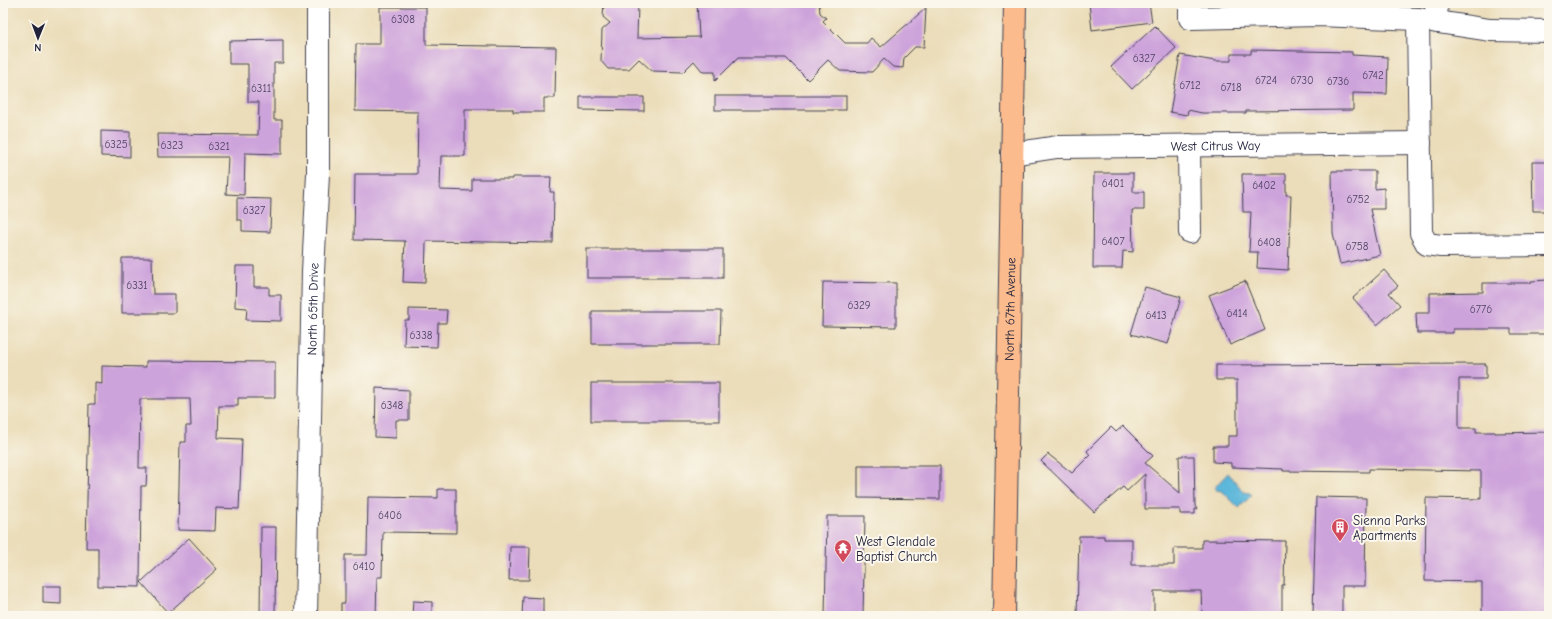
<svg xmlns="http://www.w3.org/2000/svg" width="1552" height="619" font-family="'Comic Neue',sans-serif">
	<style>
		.water { fill: #5db7da; stroke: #406c8a }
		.building { fill: #cda3db }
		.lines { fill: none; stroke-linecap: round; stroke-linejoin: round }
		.minor-casing { stroke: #403e4e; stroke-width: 24 }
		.major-casing { stroke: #403e4e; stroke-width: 24 }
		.minor { stroke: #fff; stroke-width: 22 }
		.major { stroke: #fbbb8d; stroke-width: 22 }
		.labels { text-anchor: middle; stroke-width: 4; stroke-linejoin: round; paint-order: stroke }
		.number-label { font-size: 11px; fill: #4d4263 }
		.street-label { font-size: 13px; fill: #22223b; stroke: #fbf7ec }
		.poi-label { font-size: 13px; fill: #22223b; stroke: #fbf7ec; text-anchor: start }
	</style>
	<rect width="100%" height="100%" fill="#fbf7ec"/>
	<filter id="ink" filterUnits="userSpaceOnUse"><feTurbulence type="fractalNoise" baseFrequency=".025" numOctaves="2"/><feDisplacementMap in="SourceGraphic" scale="8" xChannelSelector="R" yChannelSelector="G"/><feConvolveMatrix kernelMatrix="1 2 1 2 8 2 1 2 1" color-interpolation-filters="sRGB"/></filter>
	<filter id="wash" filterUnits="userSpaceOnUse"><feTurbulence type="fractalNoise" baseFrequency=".012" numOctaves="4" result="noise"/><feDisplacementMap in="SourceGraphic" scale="16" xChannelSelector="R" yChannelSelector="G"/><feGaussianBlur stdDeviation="0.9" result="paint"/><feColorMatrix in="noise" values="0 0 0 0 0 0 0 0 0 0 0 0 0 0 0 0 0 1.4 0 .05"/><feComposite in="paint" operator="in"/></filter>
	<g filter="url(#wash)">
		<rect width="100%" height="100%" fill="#ebddb9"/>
		<path class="water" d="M1228,473l16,19 5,1 3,2 -13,13 -17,-17 -6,-1 -2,-2z"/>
		<g id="blocks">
			<g class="building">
				<path d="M604,3h34l-1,35 63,-1 -1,-1 -2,-33h122l1,10 6,5 -3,3 22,22h22l4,-5 10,9 45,-39 -2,39h-9l-11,11 -1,10 -10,-1 -9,-8 -12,13 -32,-1 -12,-11 -20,20 -22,-22h-48l-23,23v-9h-12l-9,-11 -11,11 -31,-1 -13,-12 -10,10h-21l-7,-8 1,-31 8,-7 -7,-6z"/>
				<path d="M1089,3h60l3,19 -60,8z"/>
				<path d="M380,7h46v38l130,2 -1,51h-11v14h-31v-3h-48v47h-24l-1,34 32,1v-12h40v-2h39l-1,15h4l-1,51 -127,-2 -1,42 -22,-1 2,-41 -51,-1 1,-66h62l1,-62 -63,-1 1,-67h24z"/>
				<path d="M1155,26l21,22 -44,41 -21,-22z"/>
				<path d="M283,40v23h-9v57h8v34l-37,-1 -1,42 -18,-1 2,-37h-70l-1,-23 101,1 1,-33h-11v-38h-19v-23z"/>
				<path d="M1251,50l101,2v3l36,2 -1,37 -34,-1v17l-107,1v2h-44l-14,-3 -1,5 -17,-3 10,-57 35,6h16v-7h20z"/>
				<rect x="715" y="96" width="131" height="14"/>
				<path d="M580,97h64v14l-64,-1z"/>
				<path d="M101,131l29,1v25l-29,-1z"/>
				<path d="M1532,162h17v49h-16z"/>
				<path d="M1332,171h43v18l9,-1v21h-14l10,46 -40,9 -7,-31z"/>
				<path d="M1094,173h39v19h11v18h-12l1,42 -10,-1 -1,17h-29z"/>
				<path d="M1242,174h44v21h5l-3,75 -31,-2 1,-16h-9l2,-40h-8z"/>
				<path d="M237,198l34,1 -1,33 -28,-1v-11h-5z"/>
				<rect x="587" y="249" width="136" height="29"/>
				<path d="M122,258h30l1,36h22v19h-53z"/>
				<path d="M236,266h18v21h15v8h12v26l-35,-1 1,-12 -12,-1z"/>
				<path d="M1384,270l14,16 -9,7 11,12 -23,20 -24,-27z"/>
				<path d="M1548,280l1,54h-38v-5h-58v4h-36l-1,-20h14v-20l53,-1v-9h48v-2z"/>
				<path d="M1245,281l20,49 -35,15 -21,-50z"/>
				<path d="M823,282l73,1v44l-74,-1z"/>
				<path d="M1145,287l36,10 -13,47 -37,-10z"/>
				<path d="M409,309l38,1 -1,13h-8l-1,24 -33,-1 1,-26h4z"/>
				<path d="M592,311h129l-1,33h-128z"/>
				<path d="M146,361l129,1v36h-37v8h-19l-1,32 24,1 -3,70 -23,-1 -1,23 -37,-1 2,-88h6v-16h5l-1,-27h-50l-1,69h8l-1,18h-5l-1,101 -42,-1v-38h-12l3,-144h6v-21l7,1v-18l44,1z"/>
				<path d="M1486,364v15h-27v49h17v4h19v1l54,-1v184h-67v-34l-57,-1 1,-83 55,1v-28l-112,-2v3l-86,-1v-2l-52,-2v-4l-18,-1v-16h15v-10h9v-56h-21v-15z"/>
				<rect x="591" y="383" width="128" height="38"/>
				<path d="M376,388l33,2v30h-13v18l-21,-1z"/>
				<path d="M1123,426l30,30 -8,7 35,30 -1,-37h15l1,50 2,3h-2v5h-15v-5h-35v-35l-18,17 -4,-4 -29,25 -53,-51 7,-7 24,19 18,-18 -3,-4 24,-24 5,5z"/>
				<path d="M858,466h82v33l-82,-1z"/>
				<path d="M438,489h18v44l-73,-1 -1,45h-5l-1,39h-35v-13h4v-48h22l1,-58 70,1z"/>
				<path d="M1316,497l50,1 -1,88h-23v28h-29z"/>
				<path d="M827,516h38l-2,100h-38z"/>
				<path d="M261,527h15l-1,89h-15z"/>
				<path d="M1079,536h25v3h28v26h42v-17h28v-8l83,1 -1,44h-2v29l-80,1 -1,-24h-47v25h-77z"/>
				<path d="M189,538l28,31 -49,44 -27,-31z"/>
				<path d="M510,547h20l-1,33h-20z"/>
				<path d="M43,586h18v18l-18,-1z"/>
				<path d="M523,597l20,1v18h-21z"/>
				<path d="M413,601l19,1v14h-20z"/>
			</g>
		</g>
	</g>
	<g filter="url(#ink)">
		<use href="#blocks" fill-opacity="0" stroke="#403e4e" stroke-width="1"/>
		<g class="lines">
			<g class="minor-casing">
				<g id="minor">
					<path d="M1190,3v15l128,-3 100,4 72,11 59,1"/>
					<path d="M1436,3l1,19"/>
					<path d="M1418,19l3,214 6,11 14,2 108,-1"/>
					<path d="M1189,145l1,87"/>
					<path id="s1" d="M1012,154l45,-7 363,-4"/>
					<path id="s2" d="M306,616l7,-344 5,-98v-171"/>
				</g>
			</g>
			<g class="major-casing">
				<g id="major">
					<path id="s3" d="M1004,616l11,-613"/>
				</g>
			</g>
			<use href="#minor" class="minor"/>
			<use href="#major" class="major"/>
		</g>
	</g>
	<defs>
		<g id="building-pin" transform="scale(0.9)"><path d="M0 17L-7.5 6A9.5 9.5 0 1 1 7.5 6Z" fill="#d1495b" stroke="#fbf7ec"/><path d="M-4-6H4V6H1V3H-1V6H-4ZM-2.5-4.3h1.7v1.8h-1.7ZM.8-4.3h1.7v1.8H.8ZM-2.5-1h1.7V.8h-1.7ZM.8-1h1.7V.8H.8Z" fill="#fff"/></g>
		<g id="temple-pin" transform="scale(0.9)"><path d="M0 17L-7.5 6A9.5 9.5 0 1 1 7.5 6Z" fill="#d1495b" stroke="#fbf7ec"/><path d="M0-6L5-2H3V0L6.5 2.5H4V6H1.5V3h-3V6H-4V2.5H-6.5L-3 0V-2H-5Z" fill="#fff"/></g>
	</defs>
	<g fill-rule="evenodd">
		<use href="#building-pin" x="1340" y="527"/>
		<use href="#temple-pin" x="843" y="548"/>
	</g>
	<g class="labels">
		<g class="number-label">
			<text x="403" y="23">6308</text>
			<text x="1144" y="62">6327</text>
			<text x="1373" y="79">6742</text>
			<text x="1266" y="84">6724</text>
			<text x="1302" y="84">6730</text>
			<text x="1338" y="85">6736</text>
			<text x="1190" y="89">6712</text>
			<text x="1231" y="91">6718</text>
			<text x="261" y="92">6311</text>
			<text x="116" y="148">6325</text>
			<text x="172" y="149">6323</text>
			<text x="219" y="150">6321</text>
			<text x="1113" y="187">6401</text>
			<text x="1264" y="189">6402</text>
			<text x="1358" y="203">6752</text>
			<text x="254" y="214">6327</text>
			<text x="1113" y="245">6407</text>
			<text x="1269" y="246">6408</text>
			<text x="1357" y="250">6758</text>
			<text x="137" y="289">6331</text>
			<text x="859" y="309">6329</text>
			<text x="1481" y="313">6776</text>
			<text x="1237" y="317">6414</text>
			<text x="1156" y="319">6413</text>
			<text x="421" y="339">6338</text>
			<text x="392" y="409">6348</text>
			<text x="390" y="519">6406</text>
			<text x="364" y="570">6410</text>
		</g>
		<g class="street-label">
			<text dy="5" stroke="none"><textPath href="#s1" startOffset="204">West Citrus Way</textPath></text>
			<text dy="5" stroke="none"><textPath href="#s2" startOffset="307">North 65th Drive</textPath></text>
			<text dy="5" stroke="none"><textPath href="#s3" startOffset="307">North 67th Avenue</textPath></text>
		</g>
		<g class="poi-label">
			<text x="1353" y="525">Sienna Parks<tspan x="1353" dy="15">Apartments</tspan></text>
			<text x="856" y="546">West Glendale<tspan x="856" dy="15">Baptist Church</tspan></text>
		</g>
	</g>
	<rect width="1552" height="619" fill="none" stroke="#fbf7ec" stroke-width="16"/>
	<g transform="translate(38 38) rotate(181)" stroke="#fbf7ec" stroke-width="3" paint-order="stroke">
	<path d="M0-3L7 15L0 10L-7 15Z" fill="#22223b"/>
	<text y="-6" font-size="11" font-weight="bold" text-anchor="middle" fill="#22223b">N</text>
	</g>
</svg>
